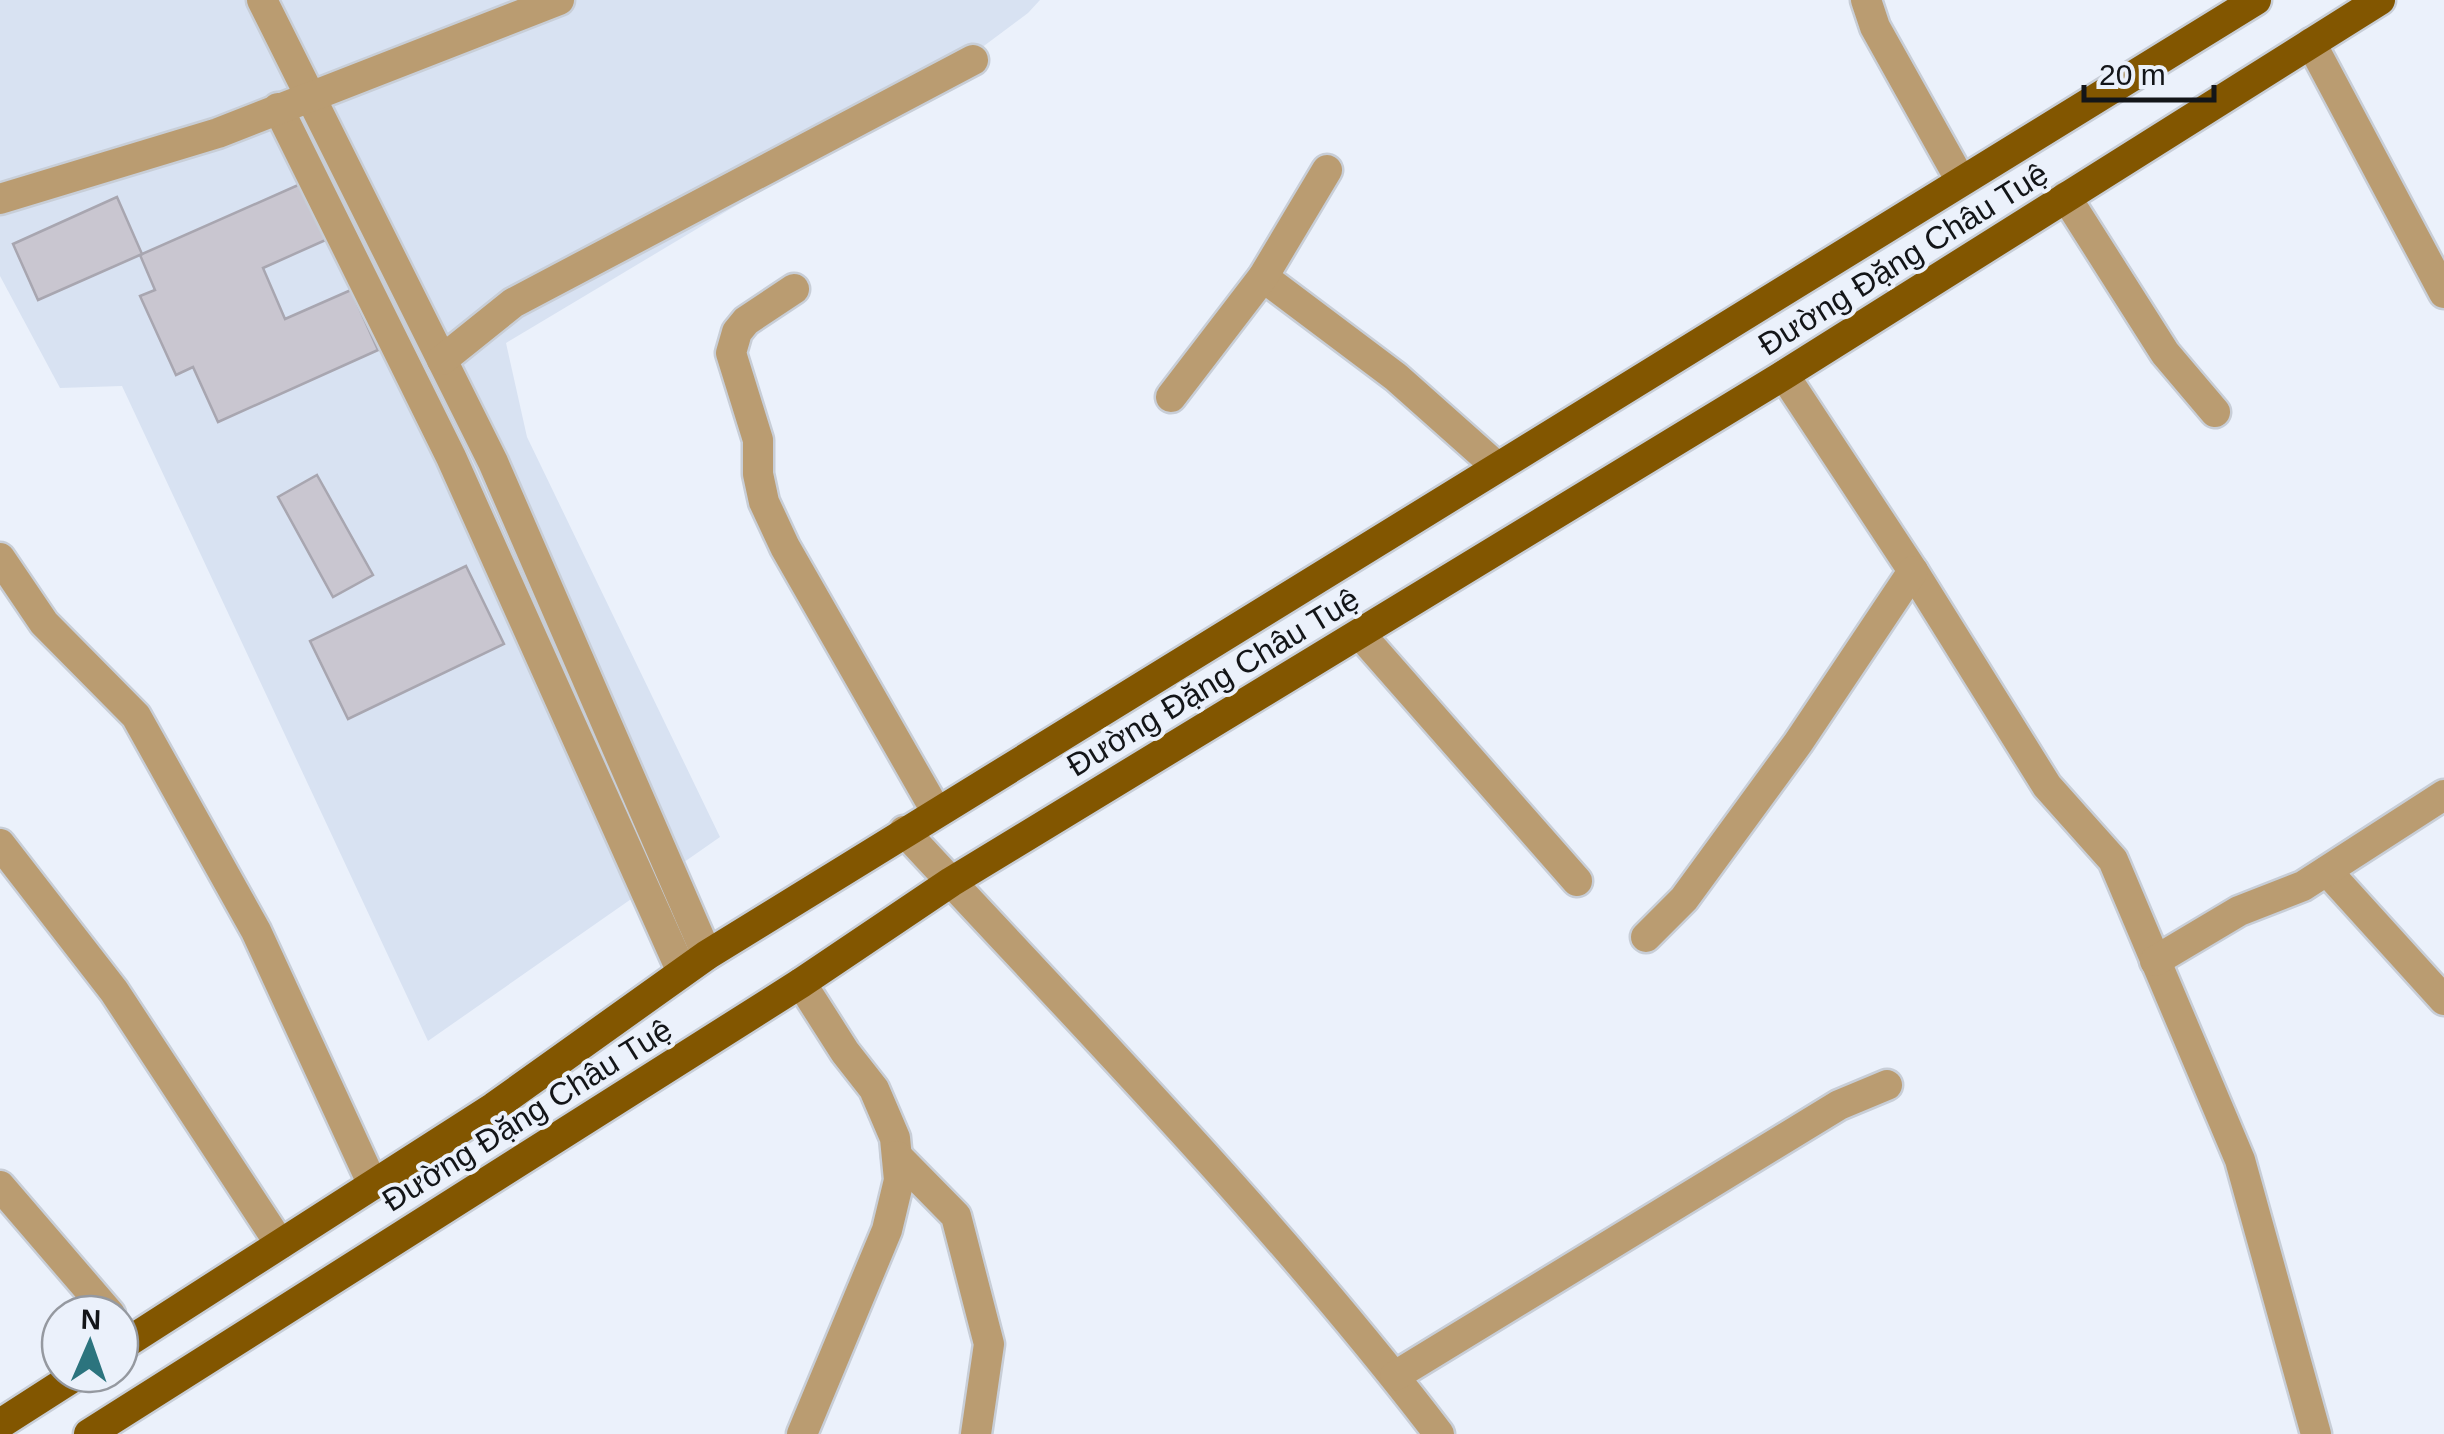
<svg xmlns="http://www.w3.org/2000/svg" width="2444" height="1434" font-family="Helvetica,sans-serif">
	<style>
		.built { fill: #d8e2f2 }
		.building { fill: #c9c6d0; stroke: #a8a6b0; stroke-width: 2.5 }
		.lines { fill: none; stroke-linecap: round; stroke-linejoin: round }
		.minor-casing { stroke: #c8ced7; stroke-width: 35 }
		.major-casing { stroke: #c8ced7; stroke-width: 35 }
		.minor { stroke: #ba9c71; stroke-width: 30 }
		.major { stroke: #825600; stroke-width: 30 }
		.labels { text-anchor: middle; stroke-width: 8; stroke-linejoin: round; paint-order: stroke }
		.street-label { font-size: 32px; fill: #131518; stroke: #ebf1fb }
	</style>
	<rect width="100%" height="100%" fill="#ebf1fb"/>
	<path class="built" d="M0,0h1040l-12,13 -122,91 -400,239 21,94 193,400 -292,204 -306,-655 -62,2 -60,-112z"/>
	<g class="building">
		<path d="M305,182l25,56 -67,30 22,51 66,-29 27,60 -160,72 -25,-55 -17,8 -36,-79 15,-6 -15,-35z"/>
		<path d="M117,197l25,57 -104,46 -25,-56z"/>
		<path d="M317,475l56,100 -40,22 -55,-100z"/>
		<path d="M466,566l38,78 -156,75 -38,-78z"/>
	</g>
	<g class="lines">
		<g class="minor-casing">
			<g id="minor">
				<path d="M262,0l231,462 214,493"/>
				<path d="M1866,0l9,27 86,154"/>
				<path d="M2311,43l133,250"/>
				<path d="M278,108l173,349 231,515"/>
				<path d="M2066,197l99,156 50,59"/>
				<path d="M0,199l218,-66 341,-133"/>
				<path d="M1263,277l133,100 100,89"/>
				<path d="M794,289l-48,32 -9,11 -6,21 27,87v34l6,28 21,45 151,264"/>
				<path d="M442,360l71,-57 460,-243"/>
				<path d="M1784,375l129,196 134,215 66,74 127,300 76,274"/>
				<path d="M1171,397l92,-120 64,-107"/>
				<path d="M0,558l44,65 92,93 120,215 117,254"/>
				<path d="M1360,634l217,247"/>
				<path d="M904,831c182,197 372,390 535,603"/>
				<path d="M0,844l114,147 166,253"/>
				<path d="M2327,871l117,129"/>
				<path d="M1646,937l38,-38 114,-156 115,-172"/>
				<path d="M2155,961l84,-50 64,-25 141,-91"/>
				<path d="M801,983l44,69 29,37 21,49 4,42 -12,50 -85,204"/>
				<path d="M897,1156l59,60 33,128 -13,90"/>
				<path d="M0,1186l110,128"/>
				<path d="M1395,1376l444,-271 48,-20"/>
			</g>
		</g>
		<g class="major-casing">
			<g id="major">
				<path d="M120,1347l374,-240 213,-152 1549,-955"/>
				<path d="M0,1424l78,-50"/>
				<path d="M89,1434l712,-451 150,-101 833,-507 596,-375"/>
			</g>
		</g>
		<use href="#minor" class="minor"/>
		<use href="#major" class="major"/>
	</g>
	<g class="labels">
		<g class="street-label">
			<text transform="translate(1903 259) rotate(-32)" y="11">Đường Đặng Châu Tuệ</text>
			<text transform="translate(1213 682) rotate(-31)" y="11">Đường Đặng Châu Tuệ</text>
			<text transform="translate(527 1115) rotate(-32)" y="11">Đường Đặng Châu Tuệ</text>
		</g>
	</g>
	<g transform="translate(90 1344) rotate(2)"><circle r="48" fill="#ebf1fb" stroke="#9599a0" stroke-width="2.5"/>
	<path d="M0-8L18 38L0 25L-18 38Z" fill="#2c747e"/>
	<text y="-15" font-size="28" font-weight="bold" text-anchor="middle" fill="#131518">N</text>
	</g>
	<path d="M2084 85v15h130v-15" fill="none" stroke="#131518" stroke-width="5"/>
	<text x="2099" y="85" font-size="30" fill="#131518" stroke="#ebf1fb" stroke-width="8" paint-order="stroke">20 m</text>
</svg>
